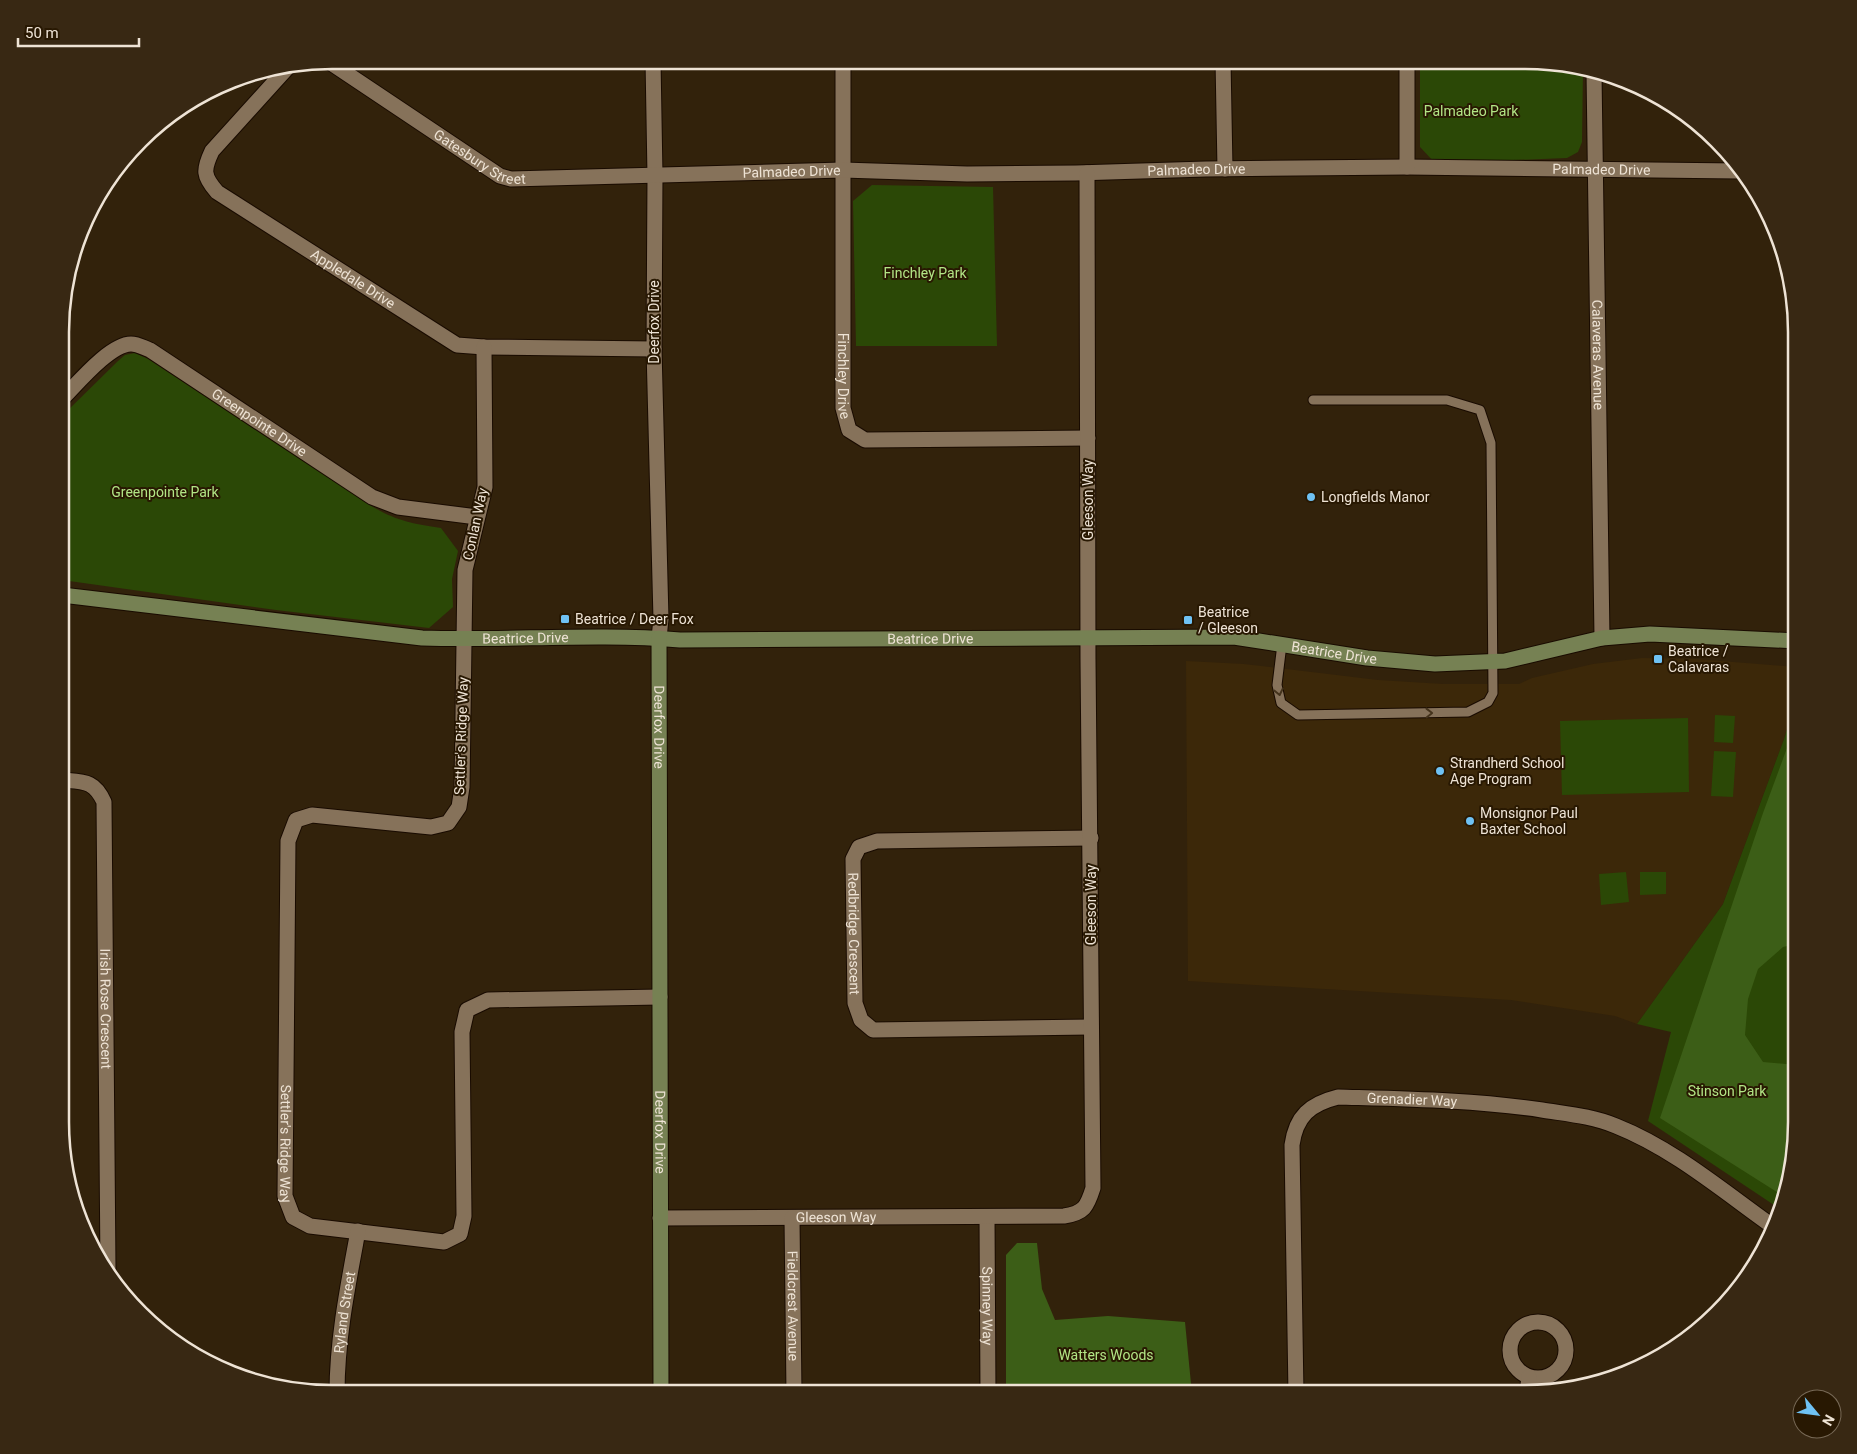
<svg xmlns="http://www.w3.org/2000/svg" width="1857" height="1454" font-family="Roboto,sans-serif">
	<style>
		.built { fill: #3c2809 }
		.green { fill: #2b4806 }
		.forest { fill: #3c5e17 }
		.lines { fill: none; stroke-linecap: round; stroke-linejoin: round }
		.lane-casing { stroke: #190b00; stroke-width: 11 }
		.street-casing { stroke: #190b00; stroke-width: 17 }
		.secondary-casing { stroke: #190b00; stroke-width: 17 }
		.lane { stroke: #86725a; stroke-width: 9 }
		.street { stroke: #86725a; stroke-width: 15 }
		.secondary { stroke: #768153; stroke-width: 15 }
		.oneway { stroke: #44331c }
		.poi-dot { fill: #6fc2f4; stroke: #281802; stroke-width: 2 }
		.labels { text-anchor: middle; stroke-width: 4; stroke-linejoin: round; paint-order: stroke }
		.park-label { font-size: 14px; fill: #b2e585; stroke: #281802 }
		.street-label { font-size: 14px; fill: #eee3d5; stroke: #281802 }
		.poi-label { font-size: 14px; fill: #eee3d5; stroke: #281802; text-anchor: start }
		.rim { fill: none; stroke: #eee3d5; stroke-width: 2.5 }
	</style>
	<rect width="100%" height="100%" fill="#32220b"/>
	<path class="built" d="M1642,658l54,1 101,8v30l-13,42 -61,165 -86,120 -22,-8 -104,-16 -323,-19 -2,-320 58,3 134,16 65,4h76l13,-6 61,-14z"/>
	<g class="green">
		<path d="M1420,61h122l41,9 -1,72 -4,10 -11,6 -132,5 -15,-16z"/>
		<path d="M872,185l121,2 4,159h-141l-3,-145z"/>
		<path d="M135,353l13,6 225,148c24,14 41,17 68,21l17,23 -6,28 1,28 -24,21 -153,-18 -214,-30v-164l56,-55 7,-6z"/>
		<path d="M1797,697l-1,443 -16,69 -132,-88 23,-89 -34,-8 86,-120 61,-165z"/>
		<path d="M1715,715l20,1 -2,27 -19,-1z"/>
		<path d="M1688,718l1,74 -127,3 -2,-74z"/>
		<path d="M1714,751l22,1 -3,45 -22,-1z"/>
		<path d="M1626,872l3,30 -28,3 -2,-31z"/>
		<path d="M1640,872h26v22l-26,1z"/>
	</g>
	<g class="forest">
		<path d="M1797,721v223l-14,3 -25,22 -10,30 -3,36 18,27 33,3v75l-13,56 -123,-78 103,-305z"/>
		<path d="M1017,1243h20l5,46 13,31 53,-4 77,6 7,72h-186v-139z"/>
	</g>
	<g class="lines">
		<g class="lane-casing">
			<path id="lane" d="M1282,644l-5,41 4,18 17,12 170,-3 20,-10 5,-9 -2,-250 -11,-33 -33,-10h-134"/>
		</g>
		<g class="street-casing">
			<g id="street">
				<path d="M653,60l2,116 -1,173 7,270 -2,19"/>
				<path id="s1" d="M843,60v348l6,22 16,10 223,-2"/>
				<path d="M1223,60l2,109"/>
				<path id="s2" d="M328,61l172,115 11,3 332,-9 124,4 109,-1 130,-4 201,-2 331,4"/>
				<path d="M1407,61v106"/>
				<path id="s3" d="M288,67l-76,84c-9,19 -9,25 5,41l240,153 27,2 170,2"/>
				<path id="s4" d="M1594,73l8,565"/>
				<path id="s5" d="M484,347l1,140 -20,83 -3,217 -3,20 -11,16 -17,4 -119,-12 -16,5 -8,21 -3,355 8,21 17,9 134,16 16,-8 4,-18 -2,-184 5,-22 21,-10 172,-3"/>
				<path id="s6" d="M62,399c15,-15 48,-55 69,-55 7,0 13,4 19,6l222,147 26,10 79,10"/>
				<path id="s7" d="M61,780c23,2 33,0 43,22l4,466"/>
				<path id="s8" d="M1091,838l-214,3 -18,6 -6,12 2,144 6,17 12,10 218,-3"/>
				<path id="s9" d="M987,1217l1,177"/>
				<path id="s10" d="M660,1218l404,-2c20,-3 23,-9 29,-28l-5,-529 -1,-486"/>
				<path id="s11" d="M792,1218l2,176"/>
				<circle cx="1538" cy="1350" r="28"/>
				<path id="s12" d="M337,1393c0,-54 11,-108 21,-162"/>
				<path id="s13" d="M1296,1394l-4,-249c4,-29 18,-41 46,-48 68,2 136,3 204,13 25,4 50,6 74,16 58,23 108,66 159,102"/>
				<path d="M1527,1394l2,-17"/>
			</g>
		</g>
		<g class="secondary-casing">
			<g id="secondary">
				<path d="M146,136l10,-11"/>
				<path id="s14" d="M62,595l360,43c86,3 172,-5 258,2l554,-3 133,21 68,6 70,-3 97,-23 48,-4 147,7"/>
				<path id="s15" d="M659,638l2,756"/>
			</g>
		</g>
		<use href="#lane" class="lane"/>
		<use href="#street" class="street"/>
		<use href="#secondary" class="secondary"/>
	</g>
	<defs><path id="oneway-chevron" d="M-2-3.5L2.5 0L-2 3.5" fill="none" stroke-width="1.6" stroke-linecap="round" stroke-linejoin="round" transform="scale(1.25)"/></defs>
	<g class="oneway">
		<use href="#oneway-chevron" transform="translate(1279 692) rotate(78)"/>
		<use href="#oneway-chevron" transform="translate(1429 713) rotate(-1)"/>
	</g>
	<g class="poi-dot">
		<circle cx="1311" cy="497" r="5"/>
		<rect x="560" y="614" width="10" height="10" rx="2.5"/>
		<rect x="1183" y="615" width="10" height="10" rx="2.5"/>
		<rect x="1653" y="654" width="10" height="10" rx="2.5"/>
		<circle cx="1440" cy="771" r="5"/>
		<circle cx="1470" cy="821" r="5"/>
	</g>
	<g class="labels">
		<g class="park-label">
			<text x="1471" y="116">Palmadeo Park</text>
			<text x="925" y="278">Finchley Park</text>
			<text x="165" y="497">Greenpointe Park</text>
			<text x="1727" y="1096">Stinson Park</text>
			<text x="1106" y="1360">Watters Woods</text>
		</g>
		<g class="street-label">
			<text dy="5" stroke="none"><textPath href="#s2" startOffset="181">Gatesbury Street</textPath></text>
			<text dy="5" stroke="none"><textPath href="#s2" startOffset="1309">Palmadeo Drive</textPath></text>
			<text dy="5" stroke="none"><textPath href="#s2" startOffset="904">Palmadeo Drive</textPath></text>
			<text dy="5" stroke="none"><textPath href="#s2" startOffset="499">Palmadeo Drive</textPath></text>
			<text dy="5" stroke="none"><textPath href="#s3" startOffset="320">Appledale Drive</textPath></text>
			<text transform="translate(654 322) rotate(-90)" y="5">Deerfox Drive</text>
			<text dy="5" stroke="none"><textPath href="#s4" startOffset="282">Calaveras Avenue</textPath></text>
			<text dy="5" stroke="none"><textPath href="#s1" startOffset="316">Finchley Drive</textPath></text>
			<text dy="5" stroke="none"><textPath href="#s6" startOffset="241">Greenpointe Drive</textPath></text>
			<text transform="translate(1088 500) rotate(-90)" y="5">Gleeson Way</text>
			<text transform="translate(475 524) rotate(-78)" y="5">Conlan Way</text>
			<text dy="5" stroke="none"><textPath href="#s14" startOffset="466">Beatrice Drive</textPath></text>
			<text dy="5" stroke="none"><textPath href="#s14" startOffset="871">Beatrice Drive</textPath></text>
			<text dy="5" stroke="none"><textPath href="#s14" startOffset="1276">Beatrice Drive</textPath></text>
			<text dy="5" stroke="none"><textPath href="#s15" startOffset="89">Deerfox Drive</textPath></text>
			<text transform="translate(461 736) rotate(-88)" y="5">Settler's Ridge Way</text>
			<text transform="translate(1091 905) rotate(-90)" y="5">Gleeson Way</text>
			<text dy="5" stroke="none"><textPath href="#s8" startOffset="321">Redbridge Crescent</textPath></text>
			<text dy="5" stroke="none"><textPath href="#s7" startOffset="259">Irish Rose Crescent</textPath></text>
			<text dy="5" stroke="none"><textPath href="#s13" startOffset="395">Grenadier Way</textPath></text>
			<text dy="5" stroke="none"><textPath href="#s15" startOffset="494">Deerfox Drive</textPath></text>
			<text dy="5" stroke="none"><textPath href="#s5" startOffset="961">Settler's Ridge Way</textPath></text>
			<text dy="5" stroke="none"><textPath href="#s10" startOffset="176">Gleeson Way</textPath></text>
			<text dy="5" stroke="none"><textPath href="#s9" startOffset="89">Spinney Way</textPath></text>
			<text dy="5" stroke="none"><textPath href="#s11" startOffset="88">Fieldcrest Avenue</textPath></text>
			<text dy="5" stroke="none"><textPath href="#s12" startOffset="81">Ryland Street</textPath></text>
		</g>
		<g class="poi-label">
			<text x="1321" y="502">Longfields Manor</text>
			<text x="1198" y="617">Beatrice<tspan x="1198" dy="16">/ Gleeson</tspan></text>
			<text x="575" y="624">Beatrice / Deer Fox</text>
			<text x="1668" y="656">Beatrice /<tspan x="1668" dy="16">Calavaras</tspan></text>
			<text x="1450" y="768">Strandherd School<tspan x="1450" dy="16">Age Program</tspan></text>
			<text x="1480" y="818">Monsignor Paul<tspan x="1480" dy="16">Baxter School</tspan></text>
		</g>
	</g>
	<path d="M0 0H1857V1454H0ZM332 69H1525A263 263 0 0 1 1788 332V1122A263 263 0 0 1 1525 1385H332A263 263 0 0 1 69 1122V332A263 263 0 0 1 332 69Z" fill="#382813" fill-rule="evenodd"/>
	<path class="rim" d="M332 69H1525A263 263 0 0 1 1788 332V1122A263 263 0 0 1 1525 1385H332A263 263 0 0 1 69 1122V332A263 263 0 0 1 332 69Z"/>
	<g transform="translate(1817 1414) rotate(119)"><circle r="24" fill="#281802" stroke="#776956"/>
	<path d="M0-4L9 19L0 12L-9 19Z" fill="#6fc2f4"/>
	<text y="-8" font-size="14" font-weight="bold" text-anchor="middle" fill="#eee3d5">N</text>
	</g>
	<path d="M18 38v8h121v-8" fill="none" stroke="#eee3d5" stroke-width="2.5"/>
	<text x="25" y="38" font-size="15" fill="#eee3d5" stroke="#281802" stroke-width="4" paint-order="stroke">50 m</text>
</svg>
